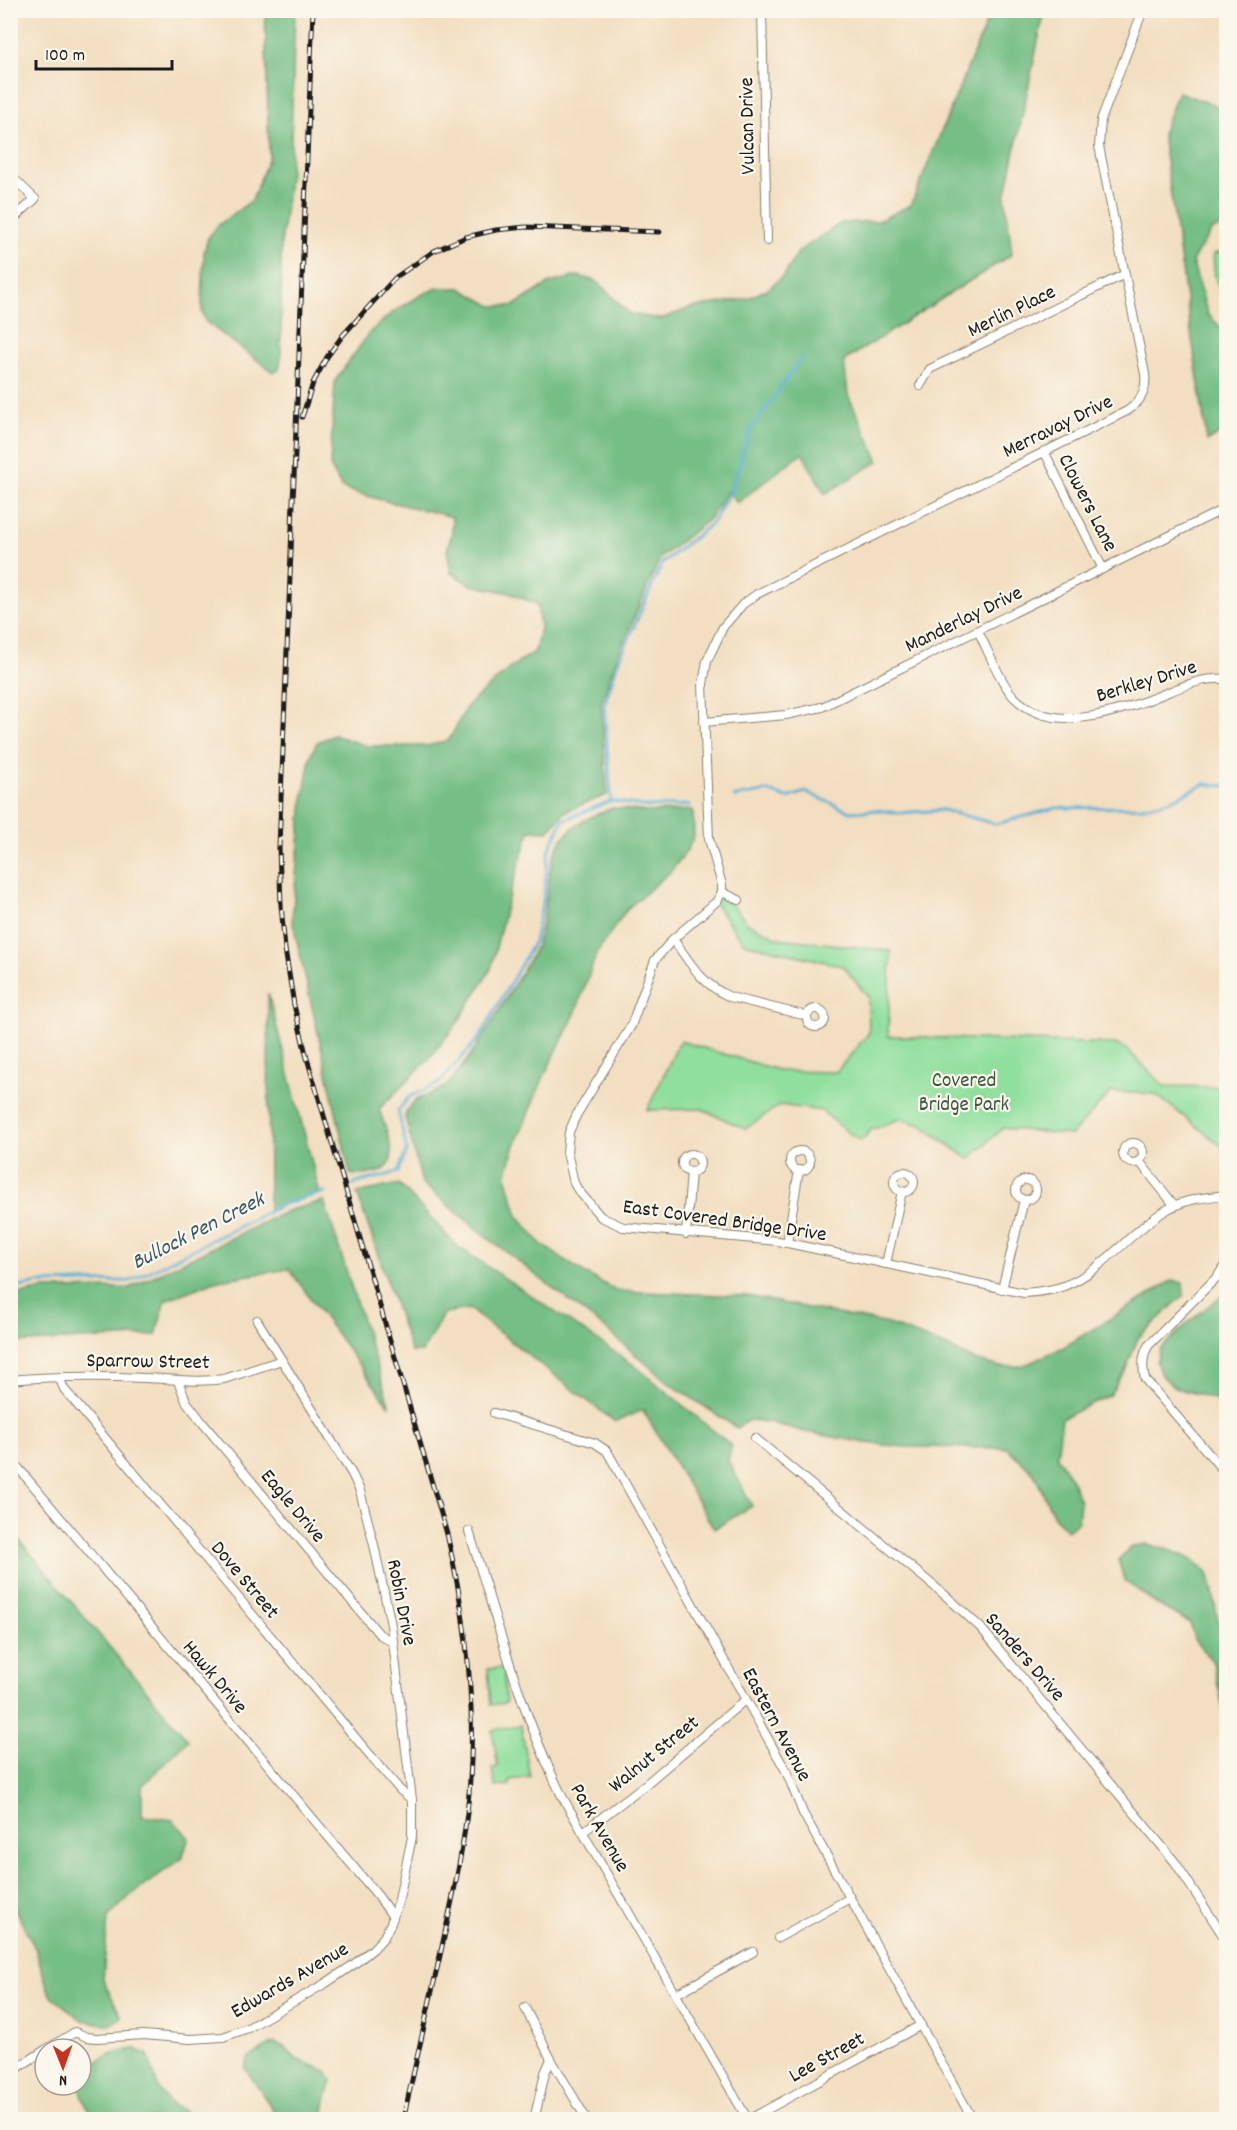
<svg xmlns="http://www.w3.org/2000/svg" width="1237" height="2130" font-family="Dekko,sans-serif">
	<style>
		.green { fill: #90df9e; stroke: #567e5d; stroke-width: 1.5 }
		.forest { fill: #74be85; stroke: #486d50; stroke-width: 1.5 }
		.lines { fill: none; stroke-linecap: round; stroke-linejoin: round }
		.stream { stroke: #5ab0d6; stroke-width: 3 }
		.street-casing { stroke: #877d6e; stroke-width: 10 }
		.street { stroke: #fff; stroke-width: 8 }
		.rail-casing { stroke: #1c1c1c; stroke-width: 5 }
		.rail { stroke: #fbf7ec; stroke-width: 3; stroke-dasharray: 9; stroke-linecap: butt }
		.labels { text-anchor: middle; stroke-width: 4.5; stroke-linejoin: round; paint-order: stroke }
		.street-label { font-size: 21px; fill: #1c1c1c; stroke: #fbf7ec }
		.park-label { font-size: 21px; fill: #3f5643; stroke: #fbf7ec }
		.water-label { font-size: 22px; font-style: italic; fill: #355766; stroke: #fbf7ec }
	</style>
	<rect width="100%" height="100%" fill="#fbf7ec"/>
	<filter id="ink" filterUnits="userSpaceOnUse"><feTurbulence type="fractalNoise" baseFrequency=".0167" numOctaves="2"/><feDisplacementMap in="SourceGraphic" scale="12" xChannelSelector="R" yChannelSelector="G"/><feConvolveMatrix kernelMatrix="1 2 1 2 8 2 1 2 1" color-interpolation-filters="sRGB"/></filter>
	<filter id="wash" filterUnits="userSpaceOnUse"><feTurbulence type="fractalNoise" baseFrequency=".008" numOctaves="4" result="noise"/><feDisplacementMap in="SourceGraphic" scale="24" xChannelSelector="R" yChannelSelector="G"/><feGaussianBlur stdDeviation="1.35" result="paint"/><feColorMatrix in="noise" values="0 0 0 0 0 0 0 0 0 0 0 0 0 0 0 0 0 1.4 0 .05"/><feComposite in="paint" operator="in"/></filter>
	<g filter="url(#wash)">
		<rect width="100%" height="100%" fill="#f2dec0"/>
		<g class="green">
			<path d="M1226,251v50l-11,-23 -2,-24z"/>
			<path d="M722,892l25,31 31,15 113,13 -3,85 227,8 11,5 38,37 55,1 7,56v39l-3,-35 -68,-53 -44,-2 -40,43 -68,-7 -34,31 -48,-34 -21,-6 -29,11 -10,11 -11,-7 -28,-23 -42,-6 -35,24 -43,-20 -55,1 33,-69 101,30 55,1 33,-39 -1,-36 -25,-31 -99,-23 -30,-40z"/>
			<path d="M503,1668l3,35 -15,2 -3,-36z"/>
			<path d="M521,1725l9,52 -20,3v5l-15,2 -3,-19 6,-1 -6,-37z"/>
		</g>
		<g class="forest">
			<path d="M265,11h30l-5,161 -9,72v114l-2,12 -6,2 -67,-50 -4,-10v-9l2,-51 4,-14 9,-12 35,-26 17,-43z"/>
			<path d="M991,11h55l-5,16 -36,170 7,57 -168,107 4,34 31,66 -54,33 -23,-41 -65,50 -9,-12 -19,28 -49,39 -44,102 -15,43 6,92 -41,16 -18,20 -18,-1 -23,72 -16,67 -33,53 -30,38 -49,49c6,20 27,59 -5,64 -8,2 -16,3 -24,1l-58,-255 11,-119 7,-42 7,-16 17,-7 33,11h60l22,-6 18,-34 44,-39 24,-15 5,-24 -3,-24 -27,-11 -39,-8 -20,-12 -4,-23 5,-18v-15c-37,-10 -75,-16 -110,-29l-12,-22 5,-85 35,-49 23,-20 30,-18 15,-6h22l32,18h21l37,-23 28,-7 18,5 34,33 31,5 29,-11 56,-9 22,-10 17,-15 14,-23 42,-28 37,-2 33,-16z"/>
			<path d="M1178,92l39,14 9,8v110l-15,7 -19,30 16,54 18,17v99l-19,10 -45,-307z"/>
			<path d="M613,808l34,4 46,-2 1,26 -8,16 -16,20 -43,37 -30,43 -22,62 -30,60 -30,71 -9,31 12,40 23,28 45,30 31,17 131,5 140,28 60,23 23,12 29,8 23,-1 41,-19 109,-67 10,3 1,12 -46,43 -12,31 -16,26 -48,23 -5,39 14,21 9,23 -2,21 -11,8 -13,-14 -21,-44 -26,-24 -102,-1 -39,-4 -65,-12 -32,-9 -20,-2 -12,8 -68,-45 -66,-56 -124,-96 -57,-48 -17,-66c4,-21 27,-21 42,-32 5,-4 10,-12 14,-17 23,-29 40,-62 59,-93 5,-10 14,-21 17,-32 22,-66 -7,-108 76,-135z"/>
			<path d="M268,993l52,201 -36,10 -15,8z"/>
			<path d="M399,1184l58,62 177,119 98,81 -4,14 24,46 -38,23 -71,-119 -28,12 -146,-113 -25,4 -22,39h-11l-54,-159z"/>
			<path d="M324,1201l66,206 -101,-138 -71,11 -53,20 -9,35 -145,8v-47l33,-7 85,-1 158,-77z"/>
			<path d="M1226,1292v110l-50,-14 -15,-13 -5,-13 4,-13 30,-28z"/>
			<path d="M10,1529l178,211 -46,46v30l31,4 16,18 -7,20 -52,38 -22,21 -5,63 19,37 -12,8 -28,-5 -32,-25 -15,-47 -24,-46z"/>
			<path d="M1144,1544c19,3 53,13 64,30 4,6 10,50 12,61l6,7v79l-13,-59 -19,-22 -4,-17 -30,-17 -35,-25 -7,-21 12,-12z"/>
			<path d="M274,2043l10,4 12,12 31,12 5,10 -6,19 -3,19h-44l-34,-51 4,-11z"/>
			<path d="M136,2049l12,6c5,15 8,33 19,45 7,8 19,10 27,19h-103l-12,-34h2v-7c18,-19 29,-28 55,-29z"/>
		</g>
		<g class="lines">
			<g class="stream">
				<path d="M734,797l34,-6 19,7 19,-6 45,20 26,-2 22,3 44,-3 53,14 60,-16 87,-1 26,-6 36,-17 21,2"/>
				<path d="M611,801l38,6 40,-2"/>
				<path d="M353,1184l45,-12 9,-22 -9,-39 11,-14 30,-14 40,-45 55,-96 9,-41 6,-51 14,-30 48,-19 -7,-96 13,-40 45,-102 50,-40 19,-32 19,-61 53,-74"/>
				<path d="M10,1289l29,-6 91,-2 154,-77 41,-12"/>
			</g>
		</g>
	</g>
	<g filter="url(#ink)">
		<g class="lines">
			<g class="street-casing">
				<g id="street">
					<path d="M762,10l5,231"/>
					<path d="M1143,10l-42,110 -2,26 46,228c2,16 -4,28 -18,37l-370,183 -14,10 -20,23 -16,34 -4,23 6,155 13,46v7l-5,9 -44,38 -18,21 -24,66 -54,88 -8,18 -2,20 7,31 4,7 23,27 22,10 155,14 246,52c14,-1 27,-2 40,-7 41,-16 67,-56 104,-77 18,-10 39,-12 58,-14"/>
					<path d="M10,175l25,24 -25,23"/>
					<path d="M920,386l10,-17 195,-95"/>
					<path d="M1044,451l59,118"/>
					<path d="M978,631c10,19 21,49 35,65 37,39 100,18 143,1 23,-9 44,-20 70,-18"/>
					<path d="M704,722l82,-7 36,-8 404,-199"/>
					<path d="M722,892l17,8"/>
					<path d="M673,939c18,25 28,45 57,58l77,19"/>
					<circle cx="816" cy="1018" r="9"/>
					<circle cx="1133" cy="1153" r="10"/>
					<circle cx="800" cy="1161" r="10"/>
					<circle cx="691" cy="1163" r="9"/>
					<path d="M1139,1161l36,45"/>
					<circle cx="904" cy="1182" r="10"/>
					<circle cx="1026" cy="1190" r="10"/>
					<path d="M686,1234l5,-62"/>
					<path d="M787,1243l12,-73"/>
					<path d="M1226,1263l-8,13 -70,70c-6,11 -6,21 -3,33l81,95"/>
					<path d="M886,1264l16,-73"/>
					<path d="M1002,1289l22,-89"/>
					<path d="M59,1377l5,12 284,340 52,61 12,10"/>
					<path d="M10,1380c45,-4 90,-4 135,-2 28,1 51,5 79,1l58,-19"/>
					<path d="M178,1381l8,20 16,21 177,212 15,9"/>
					<path d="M494,1413l101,30 12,8 179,320 17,42 170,307"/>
					<path d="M755,1438l191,158 35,32 194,234 51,78"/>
					<path d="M10,1458l368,438 15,21"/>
					<path d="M469,1531c28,90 52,183 94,267l185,322"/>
					<path d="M583,1832l63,-48 99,-84"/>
					<path d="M778,1938l72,-40"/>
					<path d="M676,1994l77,-42"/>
					<path d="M525,2008l26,51 36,61"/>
					<path d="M47,2049l28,-17 12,5 9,1 48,-3 46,4 33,-2 25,-9 78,-45 27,-18 20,-16 11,-12 7,-14 8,-24 13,-62v-37l-21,-175 -17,-80 -14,-54 -8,-17 -95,-154"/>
					<path d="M10,2073l35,-23"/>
					<path d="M534,2120l11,-47 6,-14"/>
					<path d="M748,2120l173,-95"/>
				</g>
			</g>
			<use href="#street" class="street"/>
			<g class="rail-casing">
				<g id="rail">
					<path d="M313,10l-34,837 2,58 4,44 9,56 13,53 140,476c21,91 31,185 20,279 -6,49 -17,98 -28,147 -12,53 -24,106 -36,160"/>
					<path d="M302,417l11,-34 14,-26 16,-22 53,-58 38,-26 32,-14 30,-7 30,-3 134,5"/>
				</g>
			</g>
			<use href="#rail" class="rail"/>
		</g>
	</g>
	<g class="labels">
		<g class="street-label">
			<text transform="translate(746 126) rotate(-91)" y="7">Vulcan Drive</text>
			<text transform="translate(1011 310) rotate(-26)" y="7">Merlin Place</text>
			<text transform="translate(1057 425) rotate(-26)" y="7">Merravay Drive</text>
			<text transform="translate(1089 502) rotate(63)" y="7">Clowers Lane</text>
			<text transform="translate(963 618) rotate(-26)" y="7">Manderlay Drive</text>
			<text transform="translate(1146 680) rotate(-17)" y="7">Berkley Drive</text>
			<text transform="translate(725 1219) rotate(8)" y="7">East Covered Bridge Drive</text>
			<text transform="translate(148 1360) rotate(1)" y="7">Sparrow Street</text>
			<text transform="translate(294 1505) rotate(50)" y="7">Eagle Drive</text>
			<text transform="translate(246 1579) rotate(50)" y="7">Dove Street</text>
			<text transform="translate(403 1602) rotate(79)" y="7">Robin Drive</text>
			<text transform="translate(1026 1656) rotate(49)" y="7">Sanders Drive</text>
			<text transform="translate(216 1676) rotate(50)" y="7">Hawk Drive</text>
			<text transform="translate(778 1724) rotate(62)" y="7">Eastern Avenue</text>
			<text transform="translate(653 1753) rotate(-39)" y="7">Walnut Street</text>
			<text transform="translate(601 1827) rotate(60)" y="7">Park Avenue</text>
			<text transform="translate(289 1979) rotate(-30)" y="7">Edwards Avenue</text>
			<text transform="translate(826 2056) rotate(-29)" y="7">Lee Street</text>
		</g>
		<g class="park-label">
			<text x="964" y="1086">Covered<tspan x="964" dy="24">Bridge Park</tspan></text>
		</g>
		<g class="water-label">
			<text transform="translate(197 1229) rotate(-27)" y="8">Bullock Pen Creek</text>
		</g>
	</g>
	<rect width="1237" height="2130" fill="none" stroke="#fbf7ec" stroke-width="36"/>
	<g transform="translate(63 2067) rotate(179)"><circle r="28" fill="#fbf7ec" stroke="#a29f99" stroke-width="1.5"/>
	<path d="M0-4.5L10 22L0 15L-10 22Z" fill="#c8321e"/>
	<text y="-9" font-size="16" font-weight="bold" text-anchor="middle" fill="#1c1c1c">N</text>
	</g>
	<path d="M36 60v9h136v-9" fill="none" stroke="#1c1c1c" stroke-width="3"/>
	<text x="45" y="60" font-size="18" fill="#1c1c1c" stroke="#fbf7ec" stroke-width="4.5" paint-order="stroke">100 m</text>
</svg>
